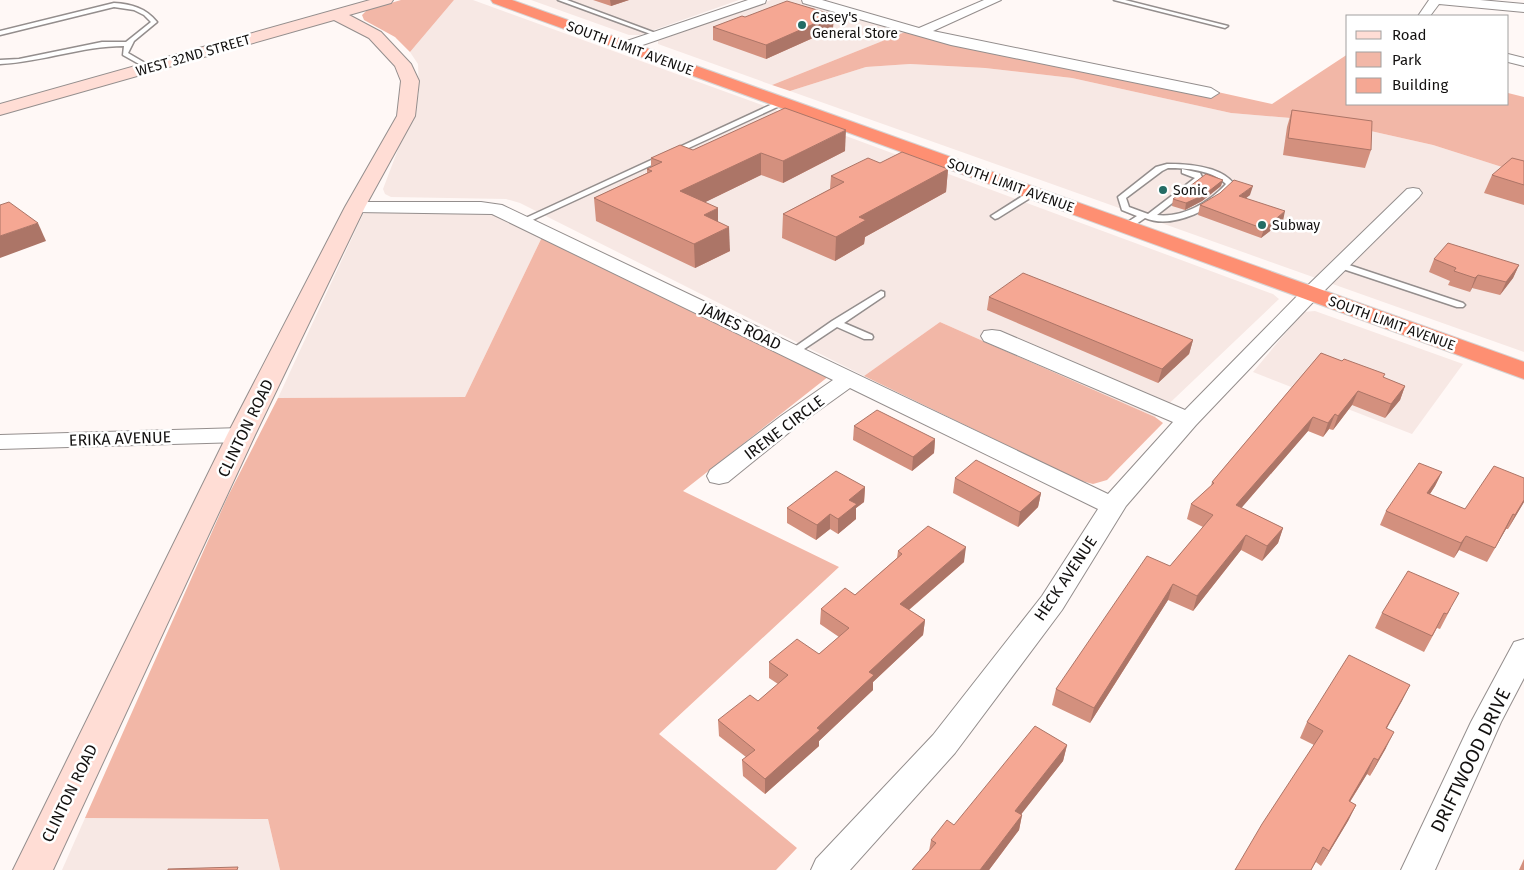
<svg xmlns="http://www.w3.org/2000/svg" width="1524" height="870" font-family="'Fira Sans',sans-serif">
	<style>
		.built { fill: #f7e8e4 }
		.green { fill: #f2b7a7 }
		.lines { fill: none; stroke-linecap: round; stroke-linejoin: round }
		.lane-casing { stroke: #948e8d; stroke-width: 3 }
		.street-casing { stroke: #948e8d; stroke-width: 2 }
		.secondary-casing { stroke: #948e8d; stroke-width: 2 }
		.highway-casing { stroke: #d5d4d4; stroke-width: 2 }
		.lane { fill: #fff; fill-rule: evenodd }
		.street { fill: #fff; fill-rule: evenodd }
		.secondary { fill: #ffddd5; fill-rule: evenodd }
		.highway { fill: #fe8f72; fill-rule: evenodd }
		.wall { fill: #d3907e }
		.shaded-wall { fill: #ac7567 }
		.building { fill: #f5a793; stroke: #ac7567 }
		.poi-dot { fill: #246c65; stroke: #fff; stroke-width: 2 }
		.labels { text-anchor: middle; stroke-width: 5; stroke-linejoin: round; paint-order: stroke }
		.far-poi-label { font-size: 14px; fill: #131110; stroke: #fff; text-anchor: start }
		.far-street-label { font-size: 14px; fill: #131110; stroke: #fff }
		.street-label { font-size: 16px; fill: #131110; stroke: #fff }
		.near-street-label { font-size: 19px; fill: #131110; stroke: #fff }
	</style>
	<rect width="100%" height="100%" fill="#fff8f6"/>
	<g class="built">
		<path d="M454,0h19l319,116 481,178 6,5 -124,118 -215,-95 -76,54 -344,-173 -14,-4 -115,-2 -6,-3 -2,-5 36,-95 -1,-30 -8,-12z"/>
		<path d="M531,0h208l-99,35h-11z"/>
		<path d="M771,0h28l106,32 -133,53 -114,-41v-3z"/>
		<path d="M910,64l75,4 87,10 159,35 95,8 107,24 91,29v178l-734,-261 76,-24z"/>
		<path d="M377,209h116l51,24 -79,164 -187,1 85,-184z"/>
		<path d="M1315,311l148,53 -51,70 -159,-62 50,-60z"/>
		<path d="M85,818l183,1 12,51h-218z"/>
	</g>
	<g class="green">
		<path d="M401,0h53l-44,52 -15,-15 -31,-17 -2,-5 5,-5z"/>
		<path d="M905,32l303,62 5,-3 59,13 76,-50v50h160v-11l16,4v77l-91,-29 -107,-24 -95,-8 -159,-35 -87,-10 -75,-4 -44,3 -76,24 -18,-6z"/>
		<path d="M544,233l285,143 -146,115 156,76 -180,167 138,114 -21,22h-496l-12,-51 -183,-1 142,-320 51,-100 187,-1z"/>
		<path d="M940,322l215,95 8,6 -56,57 -14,4 -15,-4 -214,-104z"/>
	</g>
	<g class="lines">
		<g class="lane-casing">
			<g id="lane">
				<path d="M558,0h9l94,35 -5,1z"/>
				<path d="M1114,0h11l103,26 -3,2z"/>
				<path d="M114,3c17,1 32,5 43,19l-23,19 -6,12 24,14v2h-4l-25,-14 1,-9c-42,0 -82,16 -124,18v-4l19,-1 83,-17h24l25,-20 -7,-7 -10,-5 -20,-3 -114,28v-4z"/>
				<path d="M779,101l7,2 -260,120 -3,1 -4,-3z"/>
				<path d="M1167,164c21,0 54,2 67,20 -17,24 -61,46 -89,34l-16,11h-6v-4l14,-9 -15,-6 -4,-13 38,-30zM1168,168c19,0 44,2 58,16 -17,19 -44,34 -69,31l46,-36 -3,-6 -18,-4v4l13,5 -47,36 -19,-7 -3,-9 36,-27z"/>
				<path d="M1032,190l4,3 -1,2 -37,23 -3,1 -4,-3z"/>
				<path d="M1340,262l123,41 2,2 -2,2h-6l-120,-40 -2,-2z"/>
				<path d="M881,291l3,1v4l-40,27 28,12 1,2 -1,2h-8l-27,-12 -39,26h-8l-1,-2 43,-30z"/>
			</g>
		</g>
		<g class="street-casing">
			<g id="street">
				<path d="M748,0h18l-1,3 -134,46h-10l-2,-3 2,-3z"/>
				<path d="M802,0h20l97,28 65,-28h17l-68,31 278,57 8,5 -8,5 -260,-53 -148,-42z"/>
				<path d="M1429,0h51l44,4v8l-85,-8 -9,12h-12z"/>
				<path d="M1508,54l16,4v8l-16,-4z"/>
				<path d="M1413,188l6,1 3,4 -3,4 -102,101 -121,127 -70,81 -64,104 -107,143 -105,117h-39l5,-11 117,-124 109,-139 56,-87 -248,-121 -53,38 -69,56 -9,2 -9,-2 -3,-6 3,-6 71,-54 52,-36 -341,-166 -137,-2 -6,-1 -3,-4 3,-4 6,-1h126l21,3 606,289 65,-72 -189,-81 -3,-5 3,-5 8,-1 8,1 185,79 118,-120 104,-101z"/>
				<path d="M241,428l8,2 4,5 -4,5 -8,2 -241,7v-14z"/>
				<path d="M1524,639v39l-23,44 -66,148h-34l70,-148 43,-80z"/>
			</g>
		</g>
		<g class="secondary-casing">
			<path id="secondary" d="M370,0h23l-2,3 -42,12 32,17 30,32 8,17 -4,35 -50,91 -110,228 -202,435h-40l214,-435 118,-228 52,-91 4,-35 -6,-15 -26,-28 -35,-18 -334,95v-11z"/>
		</g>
		<g class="highway-casing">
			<path id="highway" d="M491,0h21l1012,362v17l-1031,-376z"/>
		</g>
		<use href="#lane" class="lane"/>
		<use href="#street" class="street"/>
		<use href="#secondary" class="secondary"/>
		<use href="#highway" class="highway"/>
	</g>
	<g class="wall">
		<path d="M593,0h36l-18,6z"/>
		<path d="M745,17l88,12 -67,30 -53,-19v-13z"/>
		<path d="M1292,110l79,40 -6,18 -82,-13 4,-28z"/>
		<path d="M693,150l152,1 -62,32 -22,-8 -56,27 13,20 12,29 -35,17 -99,-47 -2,-23 53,-25v-4l4,-2v-9z"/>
		<path d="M1524,161v44l-40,-12 8,-18z"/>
		<path d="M880,163l68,6 -2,23 -81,45 -1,7 -29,17 -53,-23 1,-24 47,-25 1,-13z"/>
		<path d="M1221,186l-19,15 -17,9 -13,-4 1,-7z"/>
		<path d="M1250,195l-4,3 37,23 -22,17 -63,-23 2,-10z"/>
		<path d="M1434,259l85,6 -6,13 -13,17 -28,-7 -2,4 -22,-7 2,-4 -21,-9z"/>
		<path d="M989,297l204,43 -4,14 -31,29 -171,-73z"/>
		<path d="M1321,353l84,33 -5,14 -15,18 -33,-13 -19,25 -4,-1 -6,8 -15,-6 -67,77 42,20 -5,15 -16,18 -21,-11 -48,61 -25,-11 -78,123 -38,-18 4,-16 114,-123 33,-39 -16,-8 4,-15 20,-18 1,-4z"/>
		<path d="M854,426l81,13 -1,14 -22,18 -59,-31z"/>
		<path d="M1442,472l-7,14 -5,8 35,15 59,-31v24l-16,27h-2l-19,33 -28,-12 -5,8 -74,-33 6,-14z"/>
		<path d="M955,478l86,15 -3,14 -20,20 -65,-34z"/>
		<path d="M865,487l-1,15 -8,6v11l-18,15 -8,-5 -14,11 -29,-17v-15z"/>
		<path d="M898,551l66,11 -55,48 16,10 -2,15 -50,47v8l-54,51v5l-54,48 -22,-18 -1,-16 4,-3 -27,-21 -1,-16 40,-19 20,-17 -9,-6v-16l50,-8 20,-17 -19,-13 1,-15 34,-14 42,-37z"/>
		<path d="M1451,608l-11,21 -3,-1 -13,24 -49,-24 7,-15z"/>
		<path d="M1410,685l-24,44v19l-16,28 -3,-2 -17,28 6,3 -8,16 -27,45 -5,-4 -5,8h-76l79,-125 -14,-7 7,-16z"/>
		<path d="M1067,745l-4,16 -42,53 1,1 -3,15 -30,40h-77l17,-19 2,-11 23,-15z"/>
		<path d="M1524,859v11h-5l4,-9z"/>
	</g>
	<g class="shaded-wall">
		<path d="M610,0h19l-18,6z"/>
		<path d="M834,15l-1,14 -67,30v-14z"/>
		<path d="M846,130l-1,21 -62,32v-22z"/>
		<path d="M761,153v22l-80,39 -1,-23z"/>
		<path d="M948,169l-2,23 -81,45 -1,7 -29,17 1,-24 23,-20z"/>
		<path d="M1223,180l-2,6 -19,15 -17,9 1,-7z"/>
		<path d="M1253,186l-3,9 -13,10 2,-9z"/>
		<path d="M718,208v23l-14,-16z"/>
		<path d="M1285,211l-2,10 -22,17 3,-9z"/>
		<path d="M38,223l8,18 -46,17v-22z"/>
		<path d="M729,227l1,24 -35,17 -1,-24z"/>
		<path d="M1519,265l-6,13 -13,17 6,-13z"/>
		<path d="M1478,275l-6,13 -2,4 5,-14z"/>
		<path d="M1193,340l-4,14 -31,29 4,-14z"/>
		<path d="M1405,386l-5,14 -15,18 6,-14z"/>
		<path d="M1358,391l-6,14 -19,25 5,-14z"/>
		<path d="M1335,414l-6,15 -6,8 5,-14z"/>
		<path d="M1313,417l-5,14 -77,89 5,-15z"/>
		<path d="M935,439l-1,14 -22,18 1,-14z"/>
		<path d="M1442,472l-7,14 -14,22 6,-15z"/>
		<path d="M865,487l-1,15 -8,6v11l-18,15v-15l11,-19z"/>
		<path d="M1041,493l-3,14 -20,20 2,-15z"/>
		<path d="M1524,500v2l-16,27 7,-14z"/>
		<path d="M830,514v15l-14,11 1,-15z"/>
		<path d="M1513,514l-7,15 -19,33 8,-14z"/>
		<path d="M1283,528l-5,15 -16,18 5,-15z"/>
		<path d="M1246,535l-5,15 -48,61 4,-15z"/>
		<path d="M1466,536l-7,14 -5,8 7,-15z"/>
		<path d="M966,547l-2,15 -66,57 2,-15z"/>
		<path d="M1173,584l-5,16 -78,123 4,-15z"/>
		<path d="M925,620l-2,15 -50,47v8l-54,51v5l-54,48v-15l52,-51 52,-56z"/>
		<path d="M1410,685l-8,16 -24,43 8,-16z"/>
		<path d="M1394,732l-8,16 -16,28 8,-16z"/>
		<path d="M1067,745l-4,16 -51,65 3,-15z"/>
		<path d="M1374,758l-7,16 -26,42 8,-15z"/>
		<path d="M1356,805l-8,16 -27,45 8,-15z"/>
		<path d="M1022,815l-3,15 -30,40h-9z"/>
	</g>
	<g class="building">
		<path d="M787,1l47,14 -68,30 -53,-18 29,-11 3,1z"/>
		<path d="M785,108l61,22 -63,31 -22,-8 -81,38 38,17 -14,7 25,12 -35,17 -100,-46 58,-27 -5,-2 15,-7 -11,-4 29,-13 13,5z"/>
		<path d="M1292,110l80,11 -1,29 -83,-12z"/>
		<path d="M902,152l46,17 -89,48 7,3 -30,17 -53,-23 61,-32 -13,-6 37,-18 12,5z"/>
		<path d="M1512,158l12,3v24l-32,-10z"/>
		<path d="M1206,174l17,6 -19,15 -18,8 -13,-4z"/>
		<path d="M1234,180l19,6 -14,10 46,15 -21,18 -64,-24 20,-12z"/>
		<path d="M9,202l29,21 -38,13v-31z"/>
		<path d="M1448,243l71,22 -13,17 -28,-7 -3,3 -21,-7 2,-3 -22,-9z"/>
		<path d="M1023,273l170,67 -31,29 -173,-72z"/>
		<path d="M1321,353l21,8 2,-2 41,15 -2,3 22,9 -14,18 -33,-13 -20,25 -3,-2 -7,9 -15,-6 -77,88 47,23 -16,18 -21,-11 -49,61 -24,-12 -79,124 -38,-19 91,-133 23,10 43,-51 -22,-11 23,-21 -2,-1z"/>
		<path d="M877,410l58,29 -22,18 -59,-31z"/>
		<path d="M976,460l65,33 -21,19 -65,-34z"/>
		<path d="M1419,463l23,9 -15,21 38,16 29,-43 30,12v22l-9,15 -2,-1 -18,34 -29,-12 -5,7 -75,-32z"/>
		<path d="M836,471l29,16 -16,13 8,4 -19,15 -8,-5 -13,11 -30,-17z"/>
		<path d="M928,526l38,21 -66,57 25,16 -56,52 5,3 -57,53 3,2 -55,49 -23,-19 13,-10 -37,-30 32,-25 8,6 30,-26 -19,-13 28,-23 22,15 30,-26 -28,-19 24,-21 10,7 47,-41 -4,-3z"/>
		<path d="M1408,571l51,22 -12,21 -3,-1 -12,23 -50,-23z"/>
		<path d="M1349,655l61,30 -24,43 8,4 -16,28 -4,-2 -25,43 7,4 -27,46 -6,-4 -12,23h-76l27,-46 61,-93 -16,-9z"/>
		<path d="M1035,726l32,19 -52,66 7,4 -42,55h-68l24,-27 -5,-3 16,-20 7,5z"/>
		<path d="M238,867l-1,3h-69v-1z"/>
	</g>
	<g class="poi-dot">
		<circle cx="802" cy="25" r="5"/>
		<circle cx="1163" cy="190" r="5"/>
		<circle cx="1262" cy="225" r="5"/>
	</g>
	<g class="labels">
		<g class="far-poi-label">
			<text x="812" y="22">Casey's<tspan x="812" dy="16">General Store</tspan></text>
			<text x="1173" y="195">Sonic</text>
			<text x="1272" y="230">Subway</text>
		</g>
		<g class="far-street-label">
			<text transform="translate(630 48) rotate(20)" y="5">SOUTH LIMIT AVENUE</text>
			<text transform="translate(193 55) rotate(-16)" y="5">WEST 32ND STREET</text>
			<text transform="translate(1011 185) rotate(20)" y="5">SOUTH LIMIT AVENUE</text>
			<text transform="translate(1392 323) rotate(20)" y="5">SOUTH LIMIT AVENUE</text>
		</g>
		<g class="street-label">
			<text transform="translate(741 326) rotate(26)" y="6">JAMES ROAD</text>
			<text transform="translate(784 427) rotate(-37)" y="6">IRENE CIRCLE</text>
			<text transform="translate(245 428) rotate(-64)" y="6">CLINTON ROAD</text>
			<text transform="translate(120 438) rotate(-2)" y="6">ERIKA AVENUE</text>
			<text transform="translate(1065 578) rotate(-56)" y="6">HECK AVENUE</text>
			<text transform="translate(69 793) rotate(-64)" y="6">CLINTON ROAD</text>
		</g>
		<g class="near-street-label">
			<text transform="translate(1470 760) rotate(-64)" y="7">DRIFTWOOD DRIVE</text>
		</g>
	</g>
	<rect x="1346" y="15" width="162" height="90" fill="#ffffff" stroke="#a1a09f"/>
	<rect x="1356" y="31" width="25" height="8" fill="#ffddd5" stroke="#a1a09f"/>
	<text x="1392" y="40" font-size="15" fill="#131110">Road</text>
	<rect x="1356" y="52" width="25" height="15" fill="#f2b7a7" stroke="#a1a09f"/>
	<text x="1392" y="65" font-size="15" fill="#131110">Park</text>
	<rect x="1356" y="78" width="25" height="15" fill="#f5a793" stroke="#a1a09f"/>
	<text x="1392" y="90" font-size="15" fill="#131110">Building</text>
</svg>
